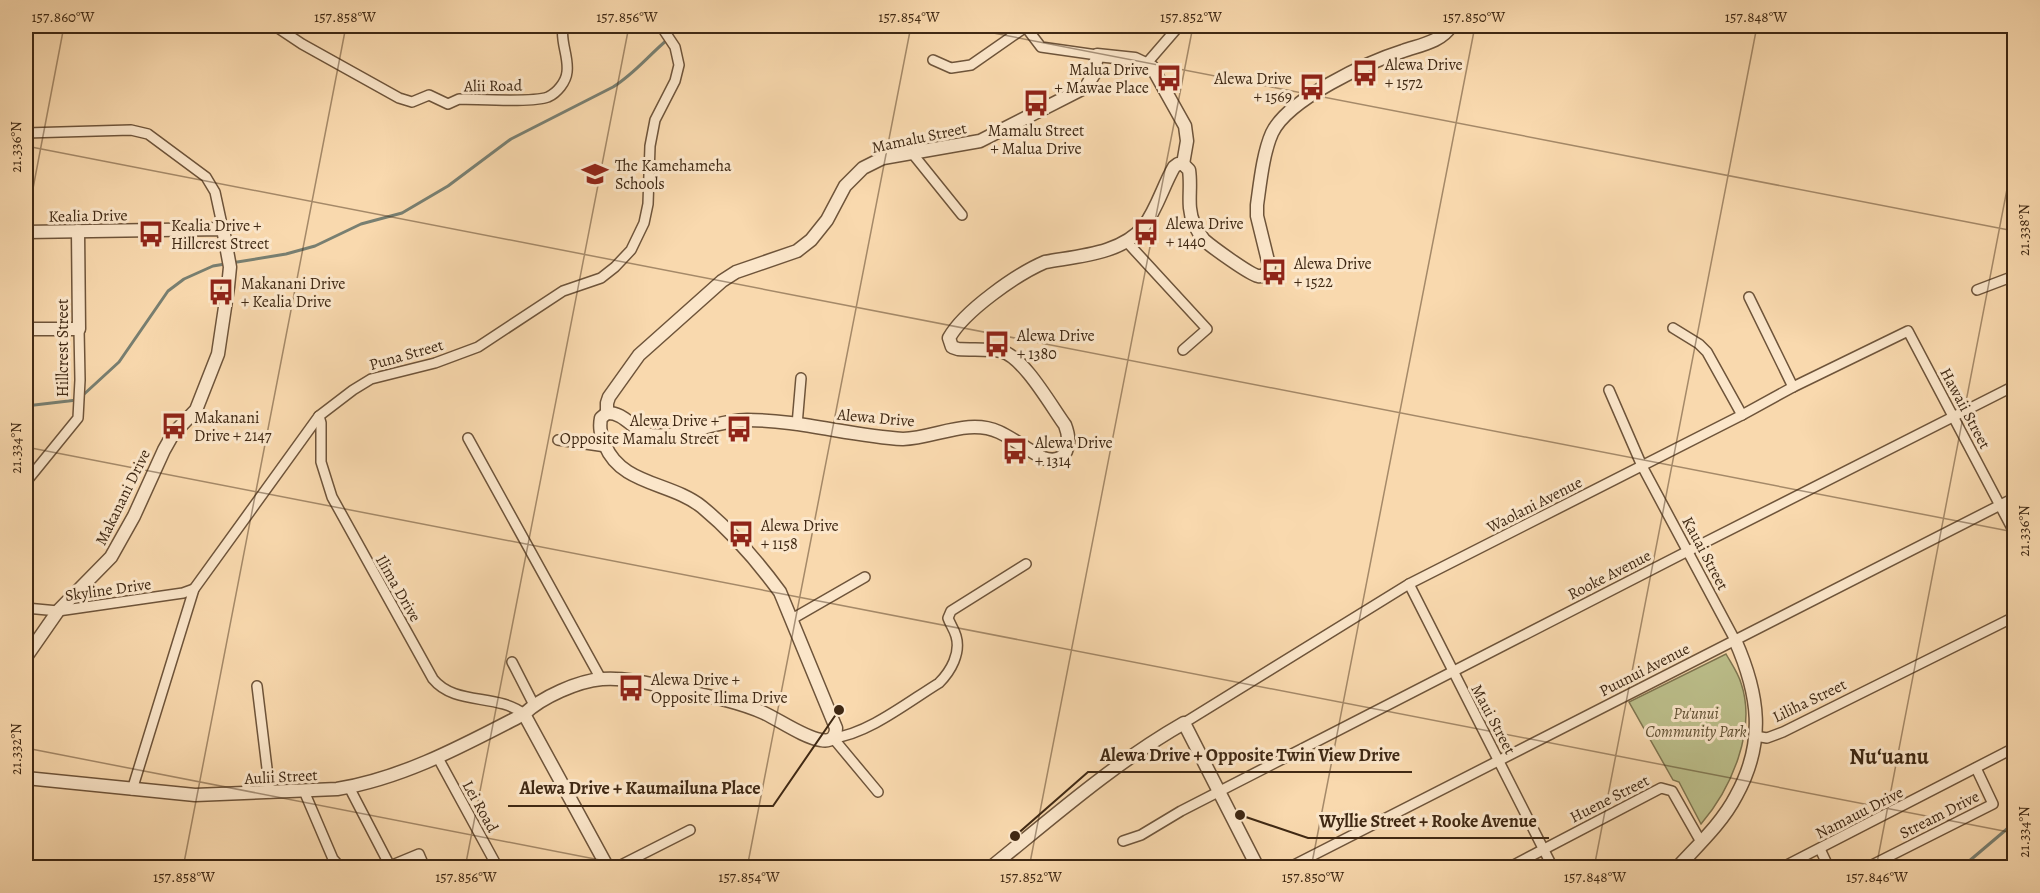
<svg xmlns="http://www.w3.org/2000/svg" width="2040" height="893" font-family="Alegreya,serif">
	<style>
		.green { fill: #bcbf8b; stroke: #7e744f; stroke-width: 1.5 }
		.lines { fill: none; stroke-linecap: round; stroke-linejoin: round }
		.stream { stroke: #787f71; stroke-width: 3 }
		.minor-casing { stroke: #6e543a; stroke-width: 12 }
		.tertiary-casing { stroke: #6e543a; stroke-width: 15 }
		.minor { stroke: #fbe6ca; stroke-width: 9 }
		.tertiary { stroke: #fbe6ca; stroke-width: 12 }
		.ticks { fill: none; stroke: #3f2813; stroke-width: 1.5; stroke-opacity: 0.45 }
		.labels { text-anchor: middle; stroke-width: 6; stroke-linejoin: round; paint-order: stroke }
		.poi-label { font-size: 16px; fill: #3f2813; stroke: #fbe6ca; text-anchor: start }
		.street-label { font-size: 16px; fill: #3f2813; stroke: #fbe6ca }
		.park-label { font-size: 16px; font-style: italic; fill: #5e4e31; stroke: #fbe6ca }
		.district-label { font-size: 22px; font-weight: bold; fill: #3f2813; stroke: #fbe6ca }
		.leader { fill: none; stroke: #3f2813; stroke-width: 2 }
		.callout-dot { fill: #3f2813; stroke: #fbe6ca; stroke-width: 2 }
		.callout-label { font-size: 18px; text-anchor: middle; font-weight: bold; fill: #3f2813; stroke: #fbe6ca; stroke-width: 6; stroke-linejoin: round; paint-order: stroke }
		.neatline { fill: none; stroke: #3f2813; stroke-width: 2 }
		.ticks-label { font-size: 15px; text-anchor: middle; fill: #3f2813 }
	</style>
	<rect width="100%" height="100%" fill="#f9d9ae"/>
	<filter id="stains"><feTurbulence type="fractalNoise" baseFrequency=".00333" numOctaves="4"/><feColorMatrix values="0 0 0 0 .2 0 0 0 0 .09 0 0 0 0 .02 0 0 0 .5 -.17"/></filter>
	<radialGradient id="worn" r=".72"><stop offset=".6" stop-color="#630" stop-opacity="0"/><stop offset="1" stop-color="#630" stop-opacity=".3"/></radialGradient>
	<path class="green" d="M1726,654c5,9 12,19 15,29 16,47 -10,106 -40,141l-22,-42 -6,-2 -44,-78z"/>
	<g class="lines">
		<g class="stream">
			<path d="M669,34l4,-8"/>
			<path d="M231,263l55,-9 29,-8 46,-22 41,-11 46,-27 63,-47 102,-52c21,-13 35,-31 54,-47"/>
			<path d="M82,396l37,-34 49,-71 16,-12 29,-13 12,-2"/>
			<path d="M26,406l51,-6"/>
			<path d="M1957,868l11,-6 46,-39"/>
		</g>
		<g class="minor-casing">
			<g id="minor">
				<path d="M275,26l27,18 97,54 13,4 17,-7 19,9 11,-5c19,0 73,4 89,-2 9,-4 18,-15 19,-25 2,-16 -7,-30 -4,-46"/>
				<path d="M1025,26l16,21 56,8"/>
				<path d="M933,60l18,8 20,-3 56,-39"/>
				<path d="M1147,63l32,-37"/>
				<path d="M26,133l105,-3 17,4 58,43 9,15 8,37"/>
				<path d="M912,153l50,62"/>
				<path d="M1126,241l81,88 -24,21"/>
				<path d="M1977,290l37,-14"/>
				<path d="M1749,297l44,90"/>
				<path d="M1673,328l26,16 8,8 35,63"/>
				<path d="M1609,390l33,76 93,174"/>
				<path d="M319,416l2,7v39l11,35 101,182c22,27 64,14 91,35"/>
				<path d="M797,425l4,-47"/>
				<path d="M468,438l133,241"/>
				<path d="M558,440l48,7"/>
				<path d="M26,482l52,-64 2,-38 -1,-51"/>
				<path d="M1409,584l144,284"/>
				<path d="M26,608l32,3 125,-18 11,-4"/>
				<path d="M792,619l73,-42"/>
				<path d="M512,662l22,43"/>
				<path d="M257,686l13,107"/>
				<path d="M1184,723l225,-139 333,-169 51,-28 115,-56 106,201"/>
				<path d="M1755,736l12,2 16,-6 231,-115"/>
				<path d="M833,738c35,-4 75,-36 106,-55 12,-12 22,-30 17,-47 -2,-7 -6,-12 -8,-18l3,-7 75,-47"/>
				<path d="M833,738l45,54"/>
				<path d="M438,758l60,110"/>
				<path d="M349,787l41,79 29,-12 6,14"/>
				<path d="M132,790l62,-201 125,-173 34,-26 18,-11 64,-16 43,-16 85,-56 38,-13 14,-11 16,-17 13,-27 4,-19 2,-58 5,-26 20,-39 4,-16 -4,-18 -14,-21"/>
				<path d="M304,791l29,68 8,9"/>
				<path d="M1123,841l18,-6 40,-24 505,-259 328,-166"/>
				<path d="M1820,849l9,19"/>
				<path d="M615,868l75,-38"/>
				<path d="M1288,868l726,-370"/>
				<path d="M1508,868l153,-80 11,3 29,51"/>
				<path d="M1781,868l233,-120"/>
				<path d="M1866,868l127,-64 -17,-36"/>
			</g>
		</g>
		<g class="tertiary-casing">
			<g id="tertiary">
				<path d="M1183,164l6,6c3,19 -3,36 5,54 3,6 6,11 10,16 8,7 45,34 54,36 7,1 11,-5 11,-11l-12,-49v-11c3,-21 6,-52 15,-72 16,-34 96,-71 131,-82 17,-6 38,-9 48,-25"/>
				<path d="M26,232l197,-3 7,38 -2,20 -10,67 -22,56 -23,24 -9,16 -30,66 -23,41 -53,54 -32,46"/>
				<path d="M26,329h53l-1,-98"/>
				<path d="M607,413c18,-1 27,19 44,22 32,4 64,-15 96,-15 52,0 104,16 156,19 32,-1 65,-21 96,-7 15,7 29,18 44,26 25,8 29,-15 22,-33 -14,-19 -41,-68 -64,-74 -14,-2 -29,-1 -43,-2l-6,-2 -3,-9c15,-27 68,-64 96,-76 33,-6 77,-8 99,-36 13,-17 19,-40 30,-59l4,-3h5"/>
				<path d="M607,413v-10l2,-6 30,-42 83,-74 14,-9 61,-21 14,-11 16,-20 18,-34 18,-18 20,-10 97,-17 106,-54 8,-13 3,-19 38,4 17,8 33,59 2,15 -4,23"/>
				<path d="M524,714l84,154"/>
				<path d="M26,778l169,17 142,-6c67,-11 127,-44 187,-75 18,-17 54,-33 78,-35 26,-2 53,6 77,11 29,6 58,11 85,23 15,7 41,25 57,27 10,2 15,-3 15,-12l-56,-136c-22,-30 -49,-61 -78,-85 -31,-25 -81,-22 -97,-62 -4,-10 -6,-17 -4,-27l6,-5"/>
				<path d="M990,868c63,-51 124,-105 194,-145l74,145"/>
				<path d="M1677,868c21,-23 45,-45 59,-72 30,-54 23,-102 -1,-156"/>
			</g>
		</g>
		<use href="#minor" class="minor"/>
		<use href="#tertiary" class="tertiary"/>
	</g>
	<path class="ticks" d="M957,26l1057,205M26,146l1988,386M26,225l38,-199M26,447l1988,386M26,748l615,120M183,868l163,-842M465,868l164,-842M747,868l164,-842M1029,868l164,-842M1311,868l164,-842M1594,868l163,-842M1876,868l138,-715"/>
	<defs>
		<g id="bus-bare" transform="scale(2.07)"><path d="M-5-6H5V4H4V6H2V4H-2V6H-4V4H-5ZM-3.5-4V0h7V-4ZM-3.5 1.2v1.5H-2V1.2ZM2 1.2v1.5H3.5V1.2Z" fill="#8f2418" stroke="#fbe6ca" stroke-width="2.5" paint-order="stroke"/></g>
		<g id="school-bare" transform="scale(2.07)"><path d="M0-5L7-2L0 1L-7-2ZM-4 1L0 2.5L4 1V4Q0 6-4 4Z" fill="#8f2418" stroke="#fbe6ca" stroke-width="2.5" paint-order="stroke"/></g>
	</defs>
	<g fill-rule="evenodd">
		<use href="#bus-bare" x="1365" y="73"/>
		<use href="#bus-bare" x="1169" y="78"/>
		<use href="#bus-bare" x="1312" y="87"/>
		<use href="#bus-bare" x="1036" y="103"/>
		<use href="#school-bare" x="595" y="174"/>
		<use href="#bus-bare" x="1146" y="232"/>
		<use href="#bus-bare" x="151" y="234"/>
		<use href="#bus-bare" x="1274" y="272"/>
		<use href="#bus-bare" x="221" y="292"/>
		<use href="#bus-bare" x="997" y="344"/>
		<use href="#bus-bare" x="174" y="426"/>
		<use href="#bus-bare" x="739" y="429"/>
		<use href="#bus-bare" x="1015" y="451"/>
		<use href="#bus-bare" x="741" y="534"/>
		<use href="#bus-bare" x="631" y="688"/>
	</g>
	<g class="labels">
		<g class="poi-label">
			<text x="1385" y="70">Alewa Drive<tspan x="1385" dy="18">+ 1572</tspan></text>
			<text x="1149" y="75" text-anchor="end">Malua Drive<tspan x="1149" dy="18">+ Mawae Place</tspan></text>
			<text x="1292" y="84" text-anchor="end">Alewa Drive<tspan x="1292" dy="18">+ 1569</tspan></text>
			<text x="1036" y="136" text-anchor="middle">Mamalu Street<tspan x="1036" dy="18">+ Malua Drive</tspan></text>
			<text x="615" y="171">The Kamehameha<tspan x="615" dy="18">Schools</tspan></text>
			<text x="1166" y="229">Alewa Drive<tspan x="1166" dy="18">+ 1440</tspan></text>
			<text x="171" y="231">Kealia Drive +<tspan x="171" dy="18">Hillcrest Street</tspan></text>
			<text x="1294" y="269">Alewa Drive<tspan x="1294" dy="18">+ 1522</tspan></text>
			<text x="241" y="289">Makanani Drive<tspan x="241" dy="18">+ Kealia Drive</tspan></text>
			<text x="1017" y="341">Alewa Drive<tspan x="1017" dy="18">+ 1380</tspan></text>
			<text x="194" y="423">Makanani<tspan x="194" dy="18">Drive + 2147</tspan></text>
			<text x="719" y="426" text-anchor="end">Alewa Drive +<tspan x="719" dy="18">Opposite Mamalu Street</tspan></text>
			<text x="1035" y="448">Alewa Drive<tspan x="1035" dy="18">+ 1314</tspan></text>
			<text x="761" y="531">Alewa Drive<tspan x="761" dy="18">+ 1158</tspan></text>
			<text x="651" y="685">Alewa Drive +<tspan x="651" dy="18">Opposite Ilima Drive</tspan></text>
		</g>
		<g class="street-label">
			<text transform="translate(493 85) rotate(-1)" y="6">Alii Road</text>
			<text transform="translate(919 137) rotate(-12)" y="6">Mamalu Street</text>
			<text transform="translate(88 215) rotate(-1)" y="6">Kealia Drive</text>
			<text transform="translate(62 348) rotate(-90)" y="6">Hillcrest Street</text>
			<text transform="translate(406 354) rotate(-16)" y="6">Puna Street</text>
			<text transform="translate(1966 408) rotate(62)" y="6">Hawaii Street</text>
			<text transform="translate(876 417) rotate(5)" y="6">Alewa Drive</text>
			<text transform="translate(122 497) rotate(-64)" y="6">Makanani Drive</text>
			<text transform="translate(1534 504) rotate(-27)" y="6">Waolani Avenue</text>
			<text transform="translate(1706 553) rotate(62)" y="6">Kauai Street</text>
			<text transform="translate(1609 574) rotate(-27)" y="6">Rooke Avenue</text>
			<text transform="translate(399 588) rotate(60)" y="6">Ilima Drive</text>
			<text transform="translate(108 589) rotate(-8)" y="6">Skyline Drive</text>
			<text transform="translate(1644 669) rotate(-27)" y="6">Puunui Avenue</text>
			<text transform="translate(1809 700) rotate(-26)" y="6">Liliha Street</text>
			<text transform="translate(1494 719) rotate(62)" y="6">Maui Street</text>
			<text transform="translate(281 776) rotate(-3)" y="6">Aulii Street</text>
			<text transform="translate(1609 798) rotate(-27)" y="6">Huene Street</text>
			<text transform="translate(481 806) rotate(61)" y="6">Lei Road</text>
			<text transform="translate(1859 812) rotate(-27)" y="6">Namauu Drive</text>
			<text transform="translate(1939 814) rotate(-27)" y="6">Stream Drive</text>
		</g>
		<g class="park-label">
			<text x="1696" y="719">Pu'unui<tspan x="1696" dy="18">Community Park</tspan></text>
		</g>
		<g class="district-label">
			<text x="1889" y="764">Nuʻuanu</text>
		</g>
	</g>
	<path class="leader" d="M1015 836L1088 772H1412M839 710L773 806H508M1240 815L1308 838H1549"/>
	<g class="callout-dot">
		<circle cx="1015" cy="836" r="6"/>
		<circle cx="839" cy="710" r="6"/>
		<circle cx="1240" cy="815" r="6"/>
	</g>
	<g class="callout-label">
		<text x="1250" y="761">Alewa Drive + Opposite Twin View Drive</text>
		<text x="640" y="794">Alewa Drive + Kaumailuna Place</text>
		<text x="1428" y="827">Wyllie Street + Rooke Avenue</text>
	</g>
	<rect width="2040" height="893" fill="none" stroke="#f9d9ae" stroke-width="66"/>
	<rect x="33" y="33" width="1974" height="827" class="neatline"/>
	<g class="ticks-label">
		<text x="63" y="22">157.860°W</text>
		<text x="345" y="22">157.858°W</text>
		<text x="627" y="22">157.856°W</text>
		<text x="909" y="22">157.854°W</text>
		<text x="1191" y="22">157.852°W</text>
		<text x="1474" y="22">157.850°W</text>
		<text x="1756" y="22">157.848°W</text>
		<text transform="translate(16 147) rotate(-90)" y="5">21.336°N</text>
		<text transform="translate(2024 230) rotate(-90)" y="5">21.338°N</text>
		<text transform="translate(16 448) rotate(-90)" y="5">21.334°N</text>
		<text transform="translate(2024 531) rotate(-90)" y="5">21.336°N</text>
		<text transform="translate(16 749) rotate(-90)" y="5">21.332°N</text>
		<text transform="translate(2024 832) rotate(-90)" y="5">21.334°N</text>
		<text x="184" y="882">157.858°W</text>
		<text x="466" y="882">157.856°W</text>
		<text x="749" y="882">157.854°W</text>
		<text x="1031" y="882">157.852°W</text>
		<text x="1313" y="882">157.850°W</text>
		<text x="1595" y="882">157.848°W</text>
		<text x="1877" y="882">157.846°W</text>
	</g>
	<rect width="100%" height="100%" filter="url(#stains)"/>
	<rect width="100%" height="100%" fill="url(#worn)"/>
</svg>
